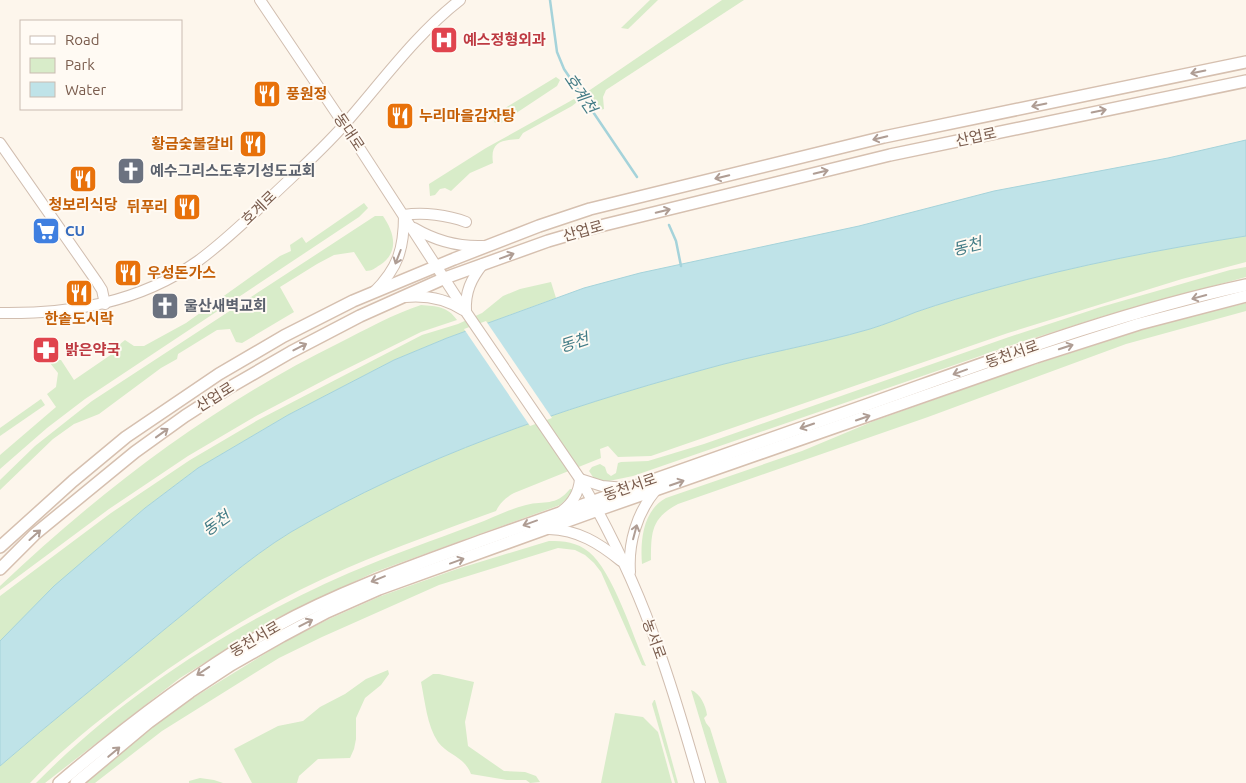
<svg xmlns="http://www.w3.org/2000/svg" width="1246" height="783" font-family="Ubuntu,'Noto Sans KR',sans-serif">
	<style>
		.green { fill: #d8ecc9 }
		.water { fill: #bfe3e8; stroke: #a5d3da }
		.pier { fill: #fdf6ec }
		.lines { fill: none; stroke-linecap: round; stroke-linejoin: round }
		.stream { stroke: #a5d3da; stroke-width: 2.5 }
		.tertiary-casing { stroke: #d1beb0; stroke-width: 12 }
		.secondary-casing { stroke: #d6c0b0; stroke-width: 14 }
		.tertiary { stroke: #fff; stroke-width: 10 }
		.secondary { stroke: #fff; stroke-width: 11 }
		.oneway { stroke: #af9d94 }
		.labels { text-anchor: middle; stroke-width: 4; stroke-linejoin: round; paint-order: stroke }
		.health-label { font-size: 15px; font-weight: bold; fill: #be3a42; stroke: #fffaf3; text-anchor: start }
		.food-label { font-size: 15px; font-weight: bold; fill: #c56008; stroke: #fffaf3; text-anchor: start }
		.street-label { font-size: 15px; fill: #7a5c4d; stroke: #fffaf3 }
		.worship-label { font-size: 15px; font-weight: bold; fill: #5b616d; stroke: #fffaf3; text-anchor: start }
		.shop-label { font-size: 15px; font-weight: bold; fill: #366cbe; stroke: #fffaf3; text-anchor: start }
		.water-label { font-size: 16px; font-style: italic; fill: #437c86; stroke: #fffaf3 }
	</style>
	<rect width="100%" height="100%" fill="#fdf6ec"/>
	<g class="green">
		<path d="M650,0h8l-30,29 -7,-1z"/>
		<path d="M722,0h22l-138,90 -3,7 1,12 -4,1 -13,-18z"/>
		<path d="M556,77l4,3 -3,6 -56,37h-6l-2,-4 8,-5 1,-4z"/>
		<path d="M574,99l3,3 -5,4 -49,27 -4,6c-18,1 -29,3 -26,24l-23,10 -19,18 -6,-3 -5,1 -5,6 -5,1 -1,-12 57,-36z"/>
		<path d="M364,203l4,5 -9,9 -274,182 -38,29 -47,41v-14l56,-48 -9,-13 9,-7 2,-14 -8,-10 3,-3h8l13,20 38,-26 2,-5 11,-9 9,6h10l42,-23 94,-67 11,-5 -1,-6 12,-8 4,6z"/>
		<path d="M375,216h8c11,16 17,36 -3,49 -5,3 -8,6 -14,6l-12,-19 -20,3 -17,9 -37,23 14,25 -52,31 -6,-1 -6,-13 -13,1 -39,24 -1,5 -16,9 -62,46 -25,10 -21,15 -53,51v-10l35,-34 57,-45z"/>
		<path d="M1246,236v26l-64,17 -174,54 -357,123 -33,1 -10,-11 -8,3 1,9 -87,35c-9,5 -14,10 -18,18 -50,18 -100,36 -149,57 -74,32 -143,74 -208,122 -39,29 -76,58 -109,93h-30v-17c54,-47 110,-91 165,-137 40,-32 83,-71 126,-97 128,-75 269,-123 411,-162 56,-16 113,-25 168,-41 16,-5 31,-11 46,-17 26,-9 53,-17 79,-24 83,-23 167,-39 251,-52z"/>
		<path d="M1246,267v10l-142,39 -92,29 -379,131 -29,6 -9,-2 -6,-9 3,-4 8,-3 5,3 2,6 4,3 5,-3 2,-10 3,-1 27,-1 56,-17 305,-107 92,-30 129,-37z"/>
		<path d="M551,282l5,16 -109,40 -53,22 -106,55 -90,53 -53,40 -48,41 -97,92v-45l111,-83 79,-53 68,-40 164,-85 36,-11 24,-11 21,-17 17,-7z"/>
		<path d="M1246,303v8l-120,33 -198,73 -250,87c-27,14 -27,29 -27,56l-9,4c-2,-23 1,-54 24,-66l136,-47 72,-30 147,-52 136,-44z"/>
		<path d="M421,305c16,1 27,2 36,15l-36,12 -89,44 -76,40 -68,40 -79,53 -109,81v-4c101,-96 213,-181 339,-243 26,-13 54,-29 82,-38z"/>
		<path d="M41,399l4,6 -45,31v-8z"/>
		<path d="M570,489h2l-3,8 -9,8 -185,67 -100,47 -95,59 -135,105h-9c88,-89 198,-160 313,-210 42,-18 85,-33 127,-49 17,-6 33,-15 50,-19 19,-5 29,2 44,-16z"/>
		<path d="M549,541c15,0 28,1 40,11 23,18 45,86 57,114l-4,-1 -41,-93 -7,-9 -9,-8 -10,-5 -17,-2 -119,37 -117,52 -43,21 -117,73 -67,52h-10l67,-56 41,-29 91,-56 45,-23 52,-23 76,-27z"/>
		<path d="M388,670l1,4 -8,11 -16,13 -9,20v21l-2,10 -4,9 -32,1 -19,17 -2,7h-45l-18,-34 44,-23 25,-5 17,-14 25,-13 21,-15z"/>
		<path d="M433,674h6l35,8 -9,40 3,24 36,25 21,1 11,4 4,6 -10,1 -4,-3h-19l-36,-6c-7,-18 -22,-18 -33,-32 -11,-16 -13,-41 -17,-60z"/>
		<path d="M691,690c9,3 15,16 16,25l-3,3 2,5 4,5 17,55h-8z"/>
		<path d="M654,700h1l23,83h-3l-23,-79z"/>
		<path d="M615,713l28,4 15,15 14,51h-71z"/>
		<path d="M200,778l14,2 9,3h-34v-2z"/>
	</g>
	<path class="water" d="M1246,140v96c-84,13 -168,29 -251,52 -26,7 -53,15 -79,24 -15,6 -30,12 -46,17 -55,16 -112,25 -168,41 -142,39 -283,87 -411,162 -43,26 -86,65 -126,97 -55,46 -111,90 -165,137v-125l54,-55 91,-78 53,-40 90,-53 106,-55 53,-22 137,-50 56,-15 219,-47 135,-35 174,-33z"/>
	<path class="pier" d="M486,321l66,97 -22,8 -66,-97z"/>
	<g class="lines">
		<g class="stream">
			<path d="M550,0l7,52 7,17 73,108"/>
			<path d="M669,225l7,16 5,25"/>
		</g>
		<g class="tertiary-casing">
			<g id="tertiary">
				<path d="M260,0l91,135 115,177 114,167c31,54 58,110 78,169 16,44 29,90 42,135"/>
				<path d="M0,143l97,139 5,8 3,14"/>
				<path d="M414,228c22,13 43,19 69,18"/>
				<path d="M374,292c24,-24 30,-43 30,-77 19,-3 44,0 62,7"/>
				<path d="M405,297c20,-2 41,2 58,13"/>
				<path d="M466,311c-1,-19 5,-32 17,-47"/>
				<path d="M0,313c70,1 139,-10 198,-52 26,-19 50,-42 73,-64 25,-24 51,-47 73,-72 36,-41 73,-92 116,-125"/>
				<path d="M580,479l22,7 23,2"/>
				<path d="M562,511c11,-8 17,-19 18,-32"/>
				<path d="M549,529c29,1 50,14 72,32"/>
				<path d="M630,572c-2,-29 7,-59 25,-81"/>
			</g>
		</g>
		<g class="secondary-casing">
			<g id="secondary">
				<path d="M0,547l73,-66 53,-44 93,-63 65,-38 69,-35 101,-42 85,-33 51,-17 294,-72 362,-75"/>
				<path d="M0,569l35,-35 100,-82 50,-36 42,-27 64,-37 69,-36 85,-38 103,-37 48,-14 294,-72 356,-74"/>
				<path d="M59,783c68,-58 138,-112 216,-156 67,-37 140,-62 211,-88 108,-39 217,-77 326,-115 143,-49 285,-107 434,-139"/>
				<path d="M76,783l73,-61 41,-30 41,-27 51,-29 45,-24 52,-23 219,-79 438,-153 103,-33 107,-28"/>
			</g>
		</g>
		<use href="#tertiary" class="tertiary"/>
		<use href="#secondary" class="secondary"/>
	</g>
	<defs><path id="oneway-shaft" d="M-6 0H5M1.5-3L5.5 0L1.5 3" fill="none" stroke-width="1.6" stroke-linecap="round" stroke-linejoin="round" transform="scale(1.25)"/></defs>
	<g class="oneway">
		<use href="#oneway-shaft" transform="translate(1198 72) rotate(168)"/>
		<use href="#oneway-shaft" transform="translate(1039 105) rotate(168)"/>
		<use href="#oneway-shaft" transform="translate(1099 111) rotate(-12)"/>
		<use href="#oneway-shaft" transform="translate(880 138) rotate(166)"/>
		<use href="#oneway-shaft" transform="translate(821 172) rotate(-14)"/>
		<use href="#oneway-shaft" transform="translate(722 177) rotate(166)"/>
		<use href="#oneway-shaft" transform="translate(663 211) rotate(-13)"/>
		<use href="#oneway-shaft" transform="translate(507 256) rotate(-20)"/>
		<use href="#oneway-shaft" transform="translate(398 257) rotate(111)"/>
		<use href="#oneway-shaft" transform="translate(1199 297) rotate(165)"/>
		<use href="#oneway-shaft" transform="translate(300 347) rotate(-27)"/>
		<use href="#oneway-shaft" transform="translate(1066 347) rotate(-18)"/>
		<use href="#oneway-shaft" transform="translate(960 372) rotate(160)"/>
		<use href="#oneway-shaft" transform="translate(863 418) rotate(-19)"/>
		<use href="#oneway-shaft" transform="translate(807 426) rotate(161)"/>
		<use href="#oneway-shaft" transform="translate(162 433) rotate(-36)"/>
		<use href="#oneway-shaft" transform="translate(677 483) rotate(-19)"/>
		<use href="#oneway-shaft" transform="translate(530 523) rotate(160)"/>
		<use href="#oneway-shaft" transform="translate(635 532) rotate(-75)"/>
		<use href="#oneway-shaft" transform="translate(35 535) rotate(-42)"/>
		<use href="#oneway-shaft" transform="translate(457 561) rotate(-20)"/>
		<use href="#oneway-shaft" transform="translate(378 579) rotate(158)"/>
		<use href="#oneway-shaft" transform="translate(306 623) rotate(-27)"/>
		<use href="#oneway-shaft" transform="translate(203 671) rotate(146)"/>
		<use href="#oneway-shaft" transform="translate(114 752) rotate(-40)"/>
	</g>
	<defs>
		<g id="hospital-square" transform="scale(1.4375)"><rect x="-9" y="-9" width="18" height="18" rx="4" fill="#e0444e" stroke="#fffaf3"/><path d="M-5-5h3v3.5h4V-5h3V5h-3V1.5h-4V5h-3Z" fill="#fff"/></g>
		<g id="restaurant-square" transform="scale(1.4375)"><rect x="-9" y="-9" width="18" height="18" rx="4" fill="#e8710a" stroke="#fffaf3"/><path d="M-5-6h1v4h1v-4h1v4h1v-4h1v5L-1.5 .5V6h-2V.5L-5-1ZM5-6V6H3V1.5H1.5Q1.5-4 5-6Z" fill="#fff"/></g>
		<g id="church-square" transform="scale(1.4375)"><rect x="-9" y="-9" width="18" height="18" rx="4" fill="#6b7280" stroke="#fffaf3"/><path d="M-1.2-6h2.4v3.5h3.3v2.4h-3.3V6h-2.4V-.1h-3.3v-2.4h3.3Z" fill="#fff"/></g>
		<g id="supermarket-square" transform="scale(1.4375)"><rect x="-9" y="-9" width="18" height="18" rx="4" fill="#3f7fe0" stroke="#fffaf3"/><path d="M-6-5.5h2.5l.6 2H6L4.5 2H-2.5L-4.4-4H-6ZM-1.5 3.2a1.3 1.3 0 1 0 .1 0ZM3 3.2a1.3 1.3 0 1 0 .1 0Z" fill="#fff"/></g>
		<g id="pharmacy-square" transform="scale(1.4375)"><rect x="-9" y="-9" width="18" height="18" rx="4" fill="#e0444e" stroke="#fffaf3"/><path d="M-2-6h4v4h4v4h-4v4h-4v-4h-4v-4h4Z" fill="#fff"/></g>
	</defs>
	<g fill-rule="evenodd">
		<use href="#hospital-square" x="444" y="40"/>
		<use href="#restaurant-square" x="267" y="94"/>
		<use href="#restaurant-square" x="400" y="116"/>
		<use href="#restaurant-square" x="253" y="144"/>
		<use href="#church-square" x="131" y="171"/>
		<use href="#restaurant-square" x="83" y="179"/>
		<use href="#restaurant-square" x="187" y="207"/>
		<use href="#supermarket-square" x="46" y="231"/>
		<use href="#restaurant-square" x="128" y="273"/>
		<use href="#restaurant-square" x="79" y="293"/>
		<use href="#church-square" x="165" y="306"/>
		<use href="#pharmacy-square" x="46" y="350"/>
	</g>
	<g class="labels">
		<g class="health-label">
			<text x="463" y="45">예스정형외과</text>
			<text x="65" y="355">밝은약국</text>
		</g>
		<g class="food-label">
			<text x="286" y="99">풍원정</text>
			<text x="419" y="121">누리마을감자탕</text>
			<text x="234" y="149" text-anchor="end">황금숯불갈비</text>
			<text x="83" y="210" text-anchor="middle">청보리식당</text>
			<text x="168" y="212" text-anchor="end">뒤푸리</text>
			<text x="147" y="278">우성돈가스</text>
			<text x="79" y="324" text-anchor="middle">한솥도시락</text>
		</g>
		<g class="street-label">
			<text transform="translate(349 132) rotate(56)" y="5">동대로</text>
			<text transform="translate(976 137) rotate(-12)" y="5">산업로</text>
			<text transform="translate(259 208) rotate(-44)" y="5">호계로</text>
			<text transform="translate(583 231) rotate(-16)" y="5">산업로</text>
			<text transform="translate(1012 354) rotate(-19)" y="5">동천서로</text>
			<text transform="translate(215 397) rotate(-32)" y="5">산업로</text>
			<text transform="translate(630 487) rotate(-19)" y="5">동천서로</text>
			<text transform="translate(255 639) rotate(-30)" y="5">동천서로</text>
			<text transform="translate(654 639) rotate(70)" y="5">농서로</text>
		</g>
		<g class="worship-label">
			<text x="150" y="176">예수그리스도후기성도교회</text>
			<text x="184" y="311">울산새벽교회</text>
		</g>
		<g class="shop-label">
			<text x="65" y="236">CU</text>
		</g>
		<g class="water-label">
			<text transform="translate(581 93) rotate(56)" y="6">호계천</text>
			<text transform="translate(967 246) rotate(-14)" y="6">동천</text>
			<text transform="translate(574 342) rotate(-18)" y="6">동천</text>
			<text transform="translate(216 523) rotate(-36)" y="6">동천</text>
		</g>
	</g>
	<rect x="20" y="20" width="162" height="90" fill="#fffaf3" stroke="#cabbb1"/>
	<rect x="30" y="36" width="25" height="8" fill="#ffffff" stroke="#cabbb1"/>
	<text x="65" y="45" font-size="15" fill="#7a5c4d">Road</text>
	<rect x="30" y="58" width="25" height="15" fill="#d8ecc9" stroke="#cabbb1"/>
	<text x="65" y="70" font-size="15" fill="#7a5c4d">Park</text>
	<rect x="30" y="82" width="25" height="15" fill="#bfe3e8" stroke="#cabbb1"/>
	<text x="65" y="95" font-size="15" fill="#7a5c4d">Water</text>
</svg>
